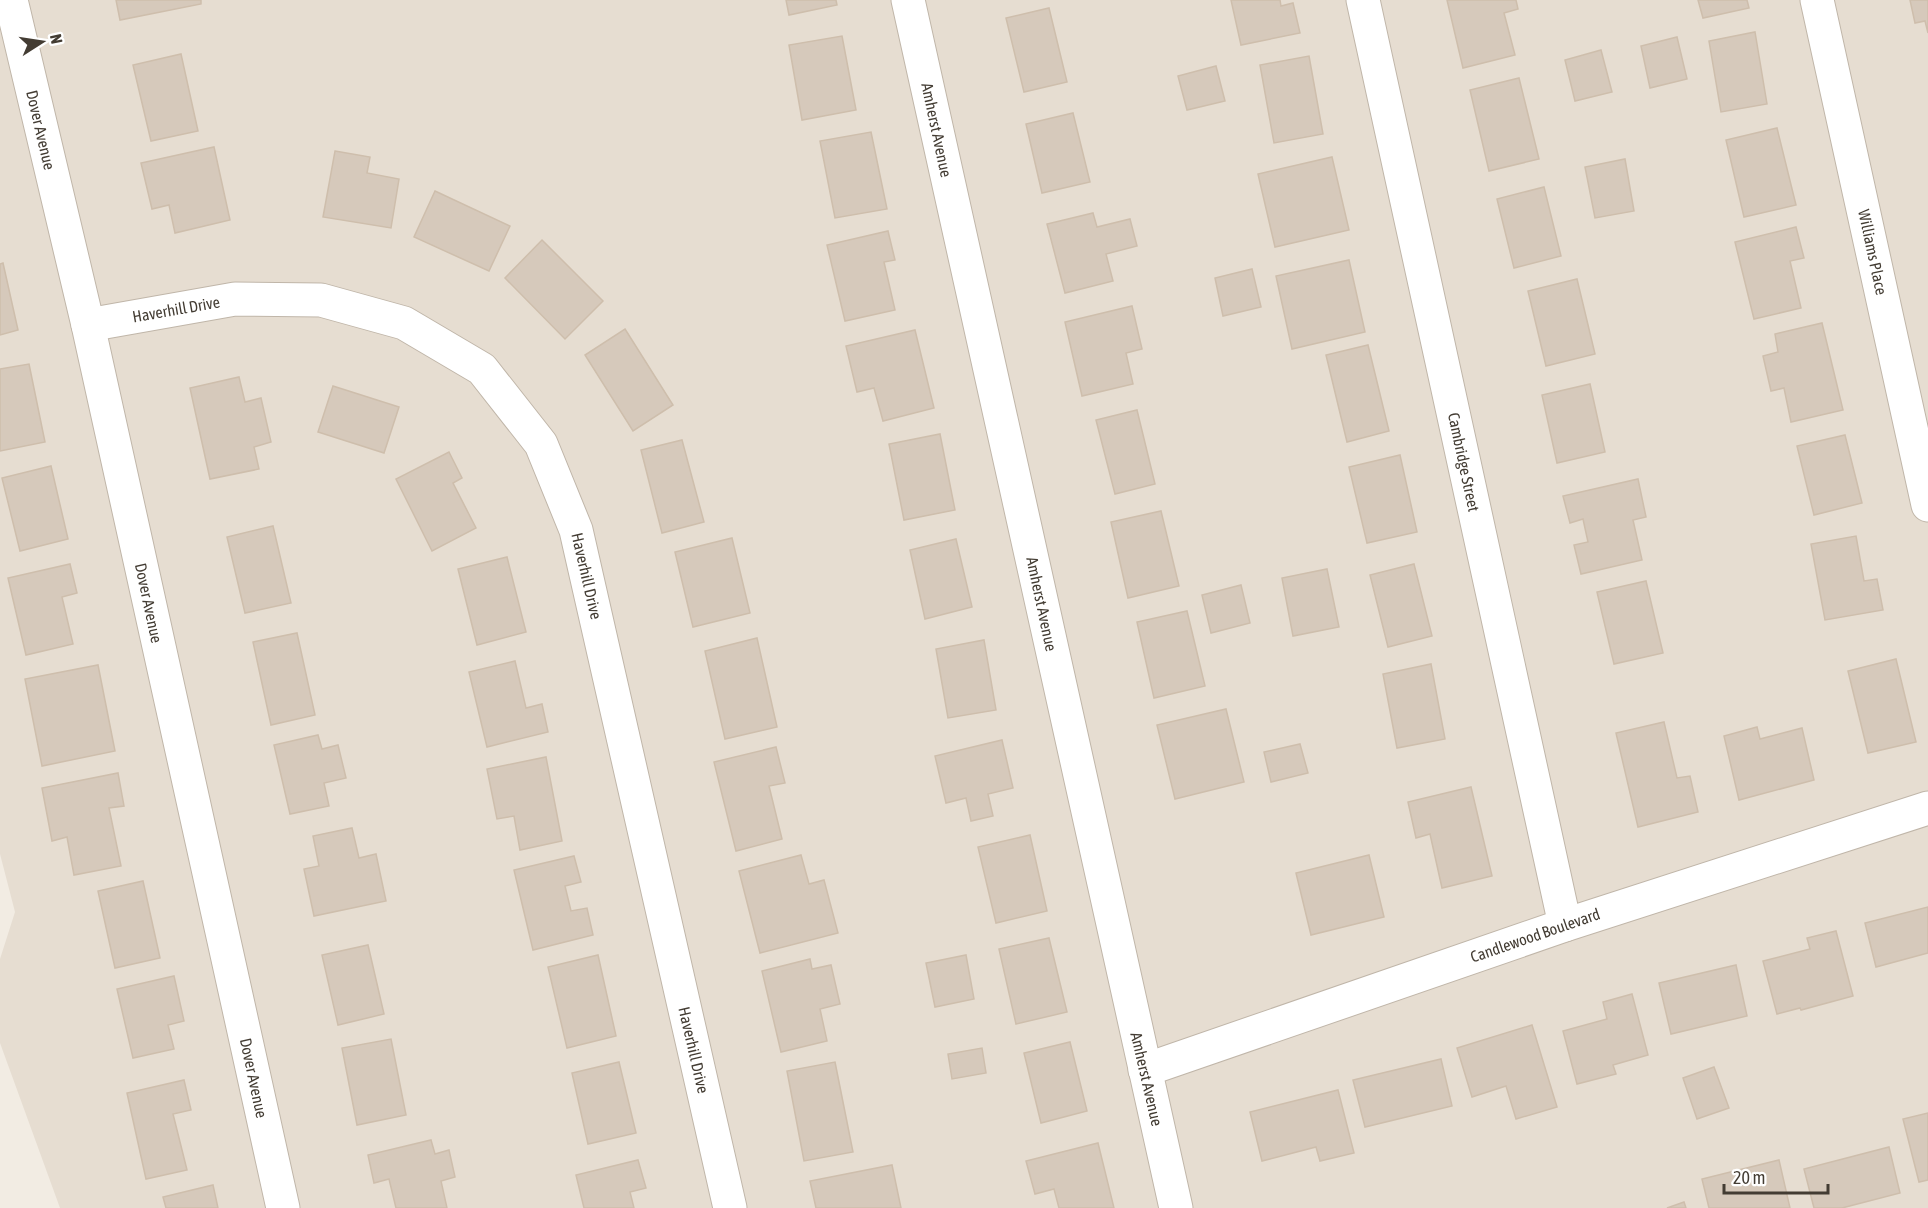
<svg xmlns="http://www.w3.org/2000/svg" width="1928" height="1208" font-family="'Asap Condensed',sans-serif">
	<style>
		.residential { fill: #e6ddd1 }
		.building { fill: #d6c9bb; stroke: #cebeac; stroke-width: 1.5 }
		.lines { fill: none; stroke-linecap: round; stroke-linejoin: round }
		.minor-casing { stroke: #c0b6a9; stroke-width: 35 }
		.minor { stroke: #fff; stroke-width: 33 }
		.labels { text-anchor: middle; stroke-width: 6; stroke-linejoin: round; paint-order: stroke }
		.street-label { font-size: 16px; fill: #433c33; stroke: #fff }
	</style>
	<rect width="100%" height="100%" fill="#f2ece3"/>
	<path class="residential" d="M0,0h1928v1208h-1868l-60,-165v-84l15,-47 -15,-58z"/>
	<g class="building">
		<path d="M116,0h85v4l-81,16z"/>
		<path d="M786,0h50l1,5 -48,10z"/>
		<path d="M1231,0h49l1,6 12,-3 7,30 -59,12z"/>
		<path d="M1447,0h69l2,9 -14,4 11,42 -52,13z"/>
		<path d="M1698,0h49l2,8 -46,10z"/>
		<path d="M1910,0h18v33l-3,-12 -10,2z"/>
		<path d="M1049,8l18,74 -43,10 -18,-74z"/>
		<path d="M1755,32l12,72 -46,8 -12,-71z"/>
		<path d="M842,36l14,74 -54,10 -13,-75z"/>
		<path d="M1677,37l10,42 -37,9 -9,-42z"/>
		<path d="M1601,50l11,42 -37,9 -10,-41z"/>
		<path d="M181,54l17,77 -47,10 -18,-76z"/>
		<path d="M1309,56l14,78 -49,9 -14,-78z"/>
		<path d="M1216,66l9,35 -38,9 -9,-34z"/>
		<path d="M1519,78l20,81 -50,12 -19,-81z"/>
		<path d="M1073,113l17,69 -48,11 -16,-69z"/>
		<path d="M1777,128l19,77 -52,12 -18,-77z"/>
		<path d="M871,132l16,77 -52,9 -15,-77z"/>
		<path d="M214,147l16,73 -55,13 -6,-28 -17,4 -11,-46z"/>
		<path d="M335,151l35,6 -3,16 32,6 -8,49 -68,-11z"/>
		<path d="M1332,157l17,73 -74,17 -17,-73z"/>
		<path d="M1625,159l9,52 -39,7 -10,-51z"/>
		<path d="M1544,187l17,69 -47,12 -17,-69z"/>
		<path d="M435,191l75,35 -21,45 -75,-34z"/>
		<path d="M1093,213l4,14 33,-8 7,27 -31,8 7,27 -48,12 -18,-69z"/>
		<path d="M1796,227l8,31 -14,3 11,47 -47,11 -19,-77z"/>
		<path d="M888,231l7,29 -11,2 11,48 -50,11 -18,-76z"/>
		<path d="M542,240l61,61 -38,38 -60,-61z"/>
		<path d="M1349,260l16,72 -73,17 -16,-73z"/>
		<path d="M3,263l15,67 -18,5v-71z"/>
		<path d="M1252,269l9,38 -38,9 -8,-38z"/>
		<path d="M1577,279l18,75 -49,12 -18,-75z"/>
		<path d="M1132,306l10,43 -16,4 7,31 -51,12 -17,-74z"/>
		<path d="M1822,323l21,87 -52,12 -7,-34 -13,3 -8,-35 15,-4 -3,-18z"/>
		<path d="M625,329l48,76 -40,26 -48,-76z"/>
		<path d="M915,330l19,78 -51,13 -9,-33 -17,4 -11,-46z"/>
		<path d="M1368,345l21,86 -42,11 -21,-87z"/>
		<path d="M29,364l16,78 -45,9v-82z"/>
		<path d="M239,377l6,25 16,-4 10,44 -17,5 5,22 -49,10 -20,-91z"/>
		<path d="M1590,384l15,68 -48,11 -15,-68z"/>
		<path d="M333,386l66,21 -15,46 -66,-21z"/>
		<path d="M1137,410l18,74 -40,10 -19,-74z"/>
		<path d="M940,434l15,76 -51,10 -15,-76z"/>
		<path d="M1845,435l17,68 -48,12 -17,-69z"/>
		<path d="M682,440l22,82 -42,11 -21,-83z"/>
		<path d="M449,452l13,26 -9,5 23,45 -44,23 -36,-72z"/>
		<path d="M1400,455l17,77 -50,11 -18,-76z"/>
		<path d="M51,466l17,73 -48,12 -18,-73z"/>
		<path d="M1638,479l8,38 -13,3 9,40 -61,14 -7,-29 14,-3 -5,-23 -13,4 -7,-27z"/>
		<path d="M1161,511l18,75 -51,12 -17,-76z"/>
		<path d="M273,526l18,77 -46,10 -18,-76z"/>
		<path d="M1856,536l8,45 13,-2 6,31 -58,10 -14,-76z"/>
		<path d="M732,538l18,75 -57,14 -18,-75z"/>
		<path d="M956,539l16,68 -47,12 -15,-69z"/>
		<path d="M507,557l19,75 -49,13 -19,-76z"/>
		<path d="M70,564l7,29 -15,4 11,47 -47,11 -18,-77z"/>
		<path d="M1414,564l18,72 -44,11 -18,-72z"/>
		<path d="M1327,569l12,58 -46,9 -11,-58z"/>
		<path d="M1646,581l17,72 -49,11 -17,-72z"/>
		<path d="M1241,585l9,38 -39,10 -9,-38z"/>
		<path d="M1187,611l18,75 -51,12 -17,-76z"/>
		<path d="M297,633l18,82 -44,10 -18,-83z"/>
		<path d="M757,638l20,89 -52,12 -20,-88z"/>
		<path d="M984,640l12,70 -48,8 -12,-69z"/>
		<path d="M1896,659l20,83 -48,11 -20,-82z"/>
		<path d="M515,661l11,47 16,-4 6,28 -61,15 -18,-75z"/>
		<path d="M1431,664l14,75 -48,9 -14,-74z"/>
		<path d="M98,665l17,86 -73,15 -17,-87z"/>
		<path d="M1226,709l18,73 -69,17 -18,-74z"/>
		<path d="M1664,722l13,56 13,-2 8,36 -60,15 -22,-94z"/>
		<path d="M1757,727l3,12 42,-11 12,52 -75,20 -15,-64z"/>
		<path d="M318,735l4,14 16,-4 8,33 -22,5 5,23 -39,8 -16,-69z"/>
		<path d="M1002,740l11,48 -25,6 5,22 -22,5 -5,-23 -20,5 -11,-47z"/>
		<path d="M1300,744l8,29 -37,9 -7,-30z"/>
		<path d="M776,747l9,36 -16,3 13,53 -46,12 -22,-89z"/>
		<path d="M546,757l16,84 -42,9 -6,-34 -17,3 -10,-50z"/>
		<path d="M118,773l6,33 -15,2 12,58 -47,9 -7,-38 -15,4 -10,-53z"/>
		<path d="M1471,787l21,89 -50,12 -12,-54 -14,4 -8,-36z"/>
		<path d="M352,828l7,30 17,-4 10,47 -72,15 -10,-47 15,-3 -6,-30z"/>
		<path d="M1030,835l17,76 -51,12 -18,-76z"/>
		<path d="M801,855l8,29 15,-4 14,53 -78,20 -21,-82z"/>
		<path d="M1369,855l15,62 -73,18 -15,-62z"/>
		<path d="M574,856l7,26 -16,4 6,25 16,-3 6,27 -60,15 -19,-80z"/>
		<path d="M143,881l17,77 -45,10 -17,-77z"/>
		<path d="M1928,907v46l-52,14 -11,-44z"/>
		<path d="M1836,931l17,65 -52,14 -1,-2 -23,6 -14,-53 47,-12 -3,-11z"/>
		<path d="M1049,938l18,74 -51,12 -17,-75z"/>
		<path d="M368,945l16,69 -46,11 -16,-70z"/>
		<path d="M598,955l18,81 -49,12 -19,-81z"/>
		<path d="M966,955l8,44 -39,8 -9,-44z"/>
		<path d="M810,959l2,10 19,-4 9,39 -20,5 7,32 -46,11 -19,-81z"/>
		<path d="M1736,965l11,51 -76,18 -12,-51z"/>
		<path d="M174,976l10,45 -16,4 6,24 -41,9 -16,-69z"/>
		<path d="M1632,994l16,61 -35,10 3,9 -39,10 -14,-53 44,-12 -4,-17z"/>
		<path d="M1532,1025l25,82 -41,12 -10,-33 -34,11 -15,-49z"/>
		<path d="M391,1039l15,76 -49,10 -15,-77z"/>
		<path d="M1070,1042l17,69 -46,12 -17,-70z"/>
		<path d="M982,1048l4,25 -34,6 -4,-25z"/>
		<path d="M1441,1059l11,47 -87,21 -12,-47z"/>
		<path d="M619,1062l17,71 -48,11 -16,-71z"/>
		<path d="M835,1062l18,90 -49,9 -17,-90z"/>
		<path d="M1714,1067l15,41 -32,11 -14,-41z"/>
		<path d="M184,1080l7,30 -18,4 14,56 -41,9 -19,-86z"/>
		<path d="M1338,1090l16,63 -34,8 -4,-14 -54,14 -12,-49z"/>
		<path d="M1928,1113v67l-9,2 -16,-63z"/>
		<path d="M431,1140l4,14 14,-4 6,27 -14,4 6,27h-51l-7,-29 -15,4 -6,-28z"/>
		<path d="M1098,1143l16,65h-55l-5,-19 -19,5 -9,-33z"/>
		<path d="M1889,1147l11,46 -58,15h-28l-10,-39z"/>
		<path d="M638,1160l8,28 -16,4 4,16h-50l-8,-33z"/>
		<path d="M1779,1160l11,48h-81l-7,-29z"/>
		<path d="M892,1165l9,43h-85l-6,-27z"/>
		<path d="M213,1185l5,23h-52l-3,-11z"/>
		<path d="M1684,1202l2,6h-19z"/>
	</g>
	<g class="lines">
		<g class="minor-casing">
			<g id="minor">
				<path d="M11,0l77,325 195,883"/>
				<path d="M908,0l268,1208"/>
				<path d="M1363,0l202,925"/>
				<path d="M1817,0l111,505"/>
				<path d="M88,325l147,-26 86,1 83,23 78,46 59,75 35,86 154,678"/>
				<path d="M1145,1070l420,-145 363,-117"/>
			</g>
		</g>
		<use href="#minor" class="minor"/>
	</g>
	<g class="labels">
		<g class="street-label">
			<text transform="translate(41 130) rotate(77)" y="6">Dover Avenue</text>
			<text transform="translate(937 130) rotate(78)" y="6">Amherst Avenue</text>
			<text transform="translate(1873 252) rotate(78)" y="6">Williams Place</text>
			<text transform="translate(176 309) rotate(-10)" y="6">Haverhill Drive</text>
			<text transform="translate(1464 462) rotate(78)" y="6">Cambridge Street</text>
			<text transform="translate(587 576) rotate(77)" y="6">Haverhill Drive</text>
			<text transform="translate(149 603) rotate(78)" y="6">Dover Avenue</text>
			<text transform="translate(1042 604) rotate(78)" y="6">Amherst Avenue</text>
			<text transform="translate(1535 935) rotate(-19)" y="6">Candlewood Boulevard</text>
			<text transform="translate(694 1050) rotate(77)" y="6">Haverhill Drive</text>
			<text transform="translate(254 1078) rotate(78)" y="6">Dover Avenue</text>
			<text transform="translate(1147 1079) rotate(77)" y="6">Amherst Avenue</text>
		</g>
	</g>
	<g transform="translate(42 42) rotate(78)" stroke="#ffffff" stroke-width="4.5" paint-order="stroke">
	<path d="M0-4.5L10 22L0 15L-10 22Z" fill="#433c33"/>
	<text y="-9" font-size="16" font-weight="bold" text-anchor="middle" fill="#433c33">N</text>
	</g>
	<path d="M1724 1184v9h104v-9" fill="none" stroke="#433c33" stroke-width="3"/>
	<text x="1733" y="1184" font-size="18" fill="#433c33" stroke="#ffffff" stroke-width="4.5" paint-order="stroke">20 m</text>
</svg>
